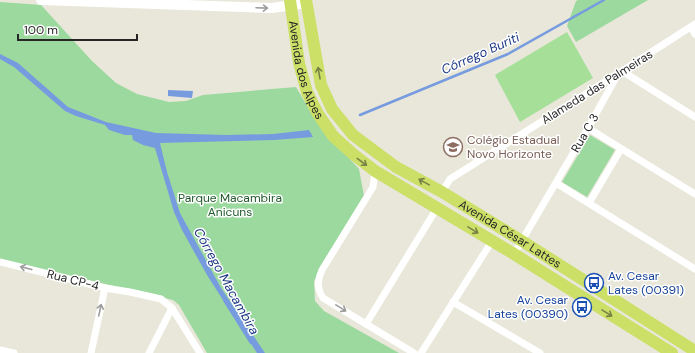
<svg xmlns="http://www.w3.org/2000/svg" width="695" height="353" font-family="'DM Sans',sans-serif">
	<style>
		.green { fill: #9bd99e }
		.pitch { fill: #a5df98 }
		.water { fill: #779bdf }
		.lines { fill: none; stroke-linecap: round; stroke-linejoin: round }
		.stream { stroke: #779bdf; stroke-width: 2.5 }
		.minor { stroke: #fff; stroke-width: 7 }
		.secondary { stroke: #fff; stroke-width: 10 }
		.primary { stroke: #ccdf67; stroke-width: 12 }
		.oneway { stroke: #9d9d9d }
		.oneway2 { stroke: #798246 }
		.labels { text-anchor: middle; stroke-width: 3; stroke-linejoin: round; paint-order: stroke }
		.street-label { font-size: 12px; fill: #262626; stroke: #fff }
		.education-label { font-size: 12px; fill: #785e54; stroke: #fff; text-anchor: start }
		.park-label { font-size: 12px; fill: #21592b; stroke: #fff }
		.transit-label { font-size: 12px; fill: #164399; stroke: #fff; text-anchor: start }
		.water-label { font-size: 13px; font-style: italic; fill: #1c3885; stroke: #fff }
	</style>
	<rect width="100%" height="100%" fill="#e8e7d9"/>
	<g class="green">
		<path d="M578,0h70l-72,42 -9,-16 9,-25z"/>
		<path d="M0,2l41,3 51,56 24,22 21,11 32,8 17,-1 17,-6 93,-8 16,27 19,25 28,30 5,27 -50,85 1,20 9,10 75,42h-192l-28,-48 -6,-5 -173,-41z"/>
		<path d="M590,135l25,15 -28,47 -25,-15z"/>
	</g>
	<path class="pitch" d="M567,32l26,46 -73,44 -25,-47z"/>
	<g class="water">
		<path d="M0,54l18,9 50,44 38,15 50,11 70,2 47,-1 36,-4 4,7 -39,3 -114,3 7,29 13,41 41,75 44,65h-8l-50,-78 -25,-45 -8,-18 -19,-64 -12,-3 -10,-5 -1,-5h-7l-16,-5 -4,-5 -29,-9 -11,-5 -51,-44 -14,-8z"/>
		<path d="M168,90l25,1 -1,7 -24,-2z"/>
	</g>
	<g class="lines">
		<g class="stream">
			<path d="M360,115l148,-61 96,-54"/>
			<path d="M224,300l27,43"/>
		</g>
		<g class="minor">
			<path d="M691,27l4,7"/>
			<path d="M622,71l73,46"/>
			<path d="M588,128l107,66"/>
			<path d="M375,171l-2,16 -51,83c-5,12 -5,18 1,28l91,55"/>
			<path d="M556,183l139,86"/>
			<path d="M442,192l8,-13 172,-108 73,-47"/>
			<path d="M589,203l32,-54"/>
			<path d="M514,254l74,-126 30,-54"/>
			<path d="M0,262l105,26 25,4 31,7 11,9 28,45"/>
			<path d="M453,302l87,51"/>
			<path d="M366,324l71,-116"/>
			<path d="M0,350l14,3"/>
			<path d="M91,353l14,-65"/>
			<path d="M149,353l23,-45"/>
			<path d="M421,353l71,-112"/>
		</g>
		<path class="secondary" d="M41,0l231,8 35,-5"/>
		<g class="primary">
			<path id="s1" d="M290,0l9,63 8,29 11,22 15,22 20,18 22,17 139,83 158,99"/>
			<path id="s2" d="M306,0l15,85 11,24 21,26 43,32 46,25 80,49 173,110"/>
		</g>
	</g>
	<defs><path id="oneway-shaft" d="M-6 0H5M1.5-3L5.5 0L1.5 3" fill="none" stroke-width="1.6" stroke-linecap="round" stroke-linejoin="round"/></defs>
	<g class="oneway">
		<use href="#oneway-shaft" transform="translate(262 8) rotate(2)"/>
		<use href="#oneway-shaft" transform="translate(26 268) rotate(-166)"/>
		<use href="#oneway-shaft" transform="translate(341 308) rotate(31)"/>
		<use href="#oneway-shaft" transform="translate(100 310) rotate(-78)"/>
	</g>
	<g class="oneway2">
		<use href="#oneway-shaft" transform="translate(319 73) rotate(-100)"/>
		<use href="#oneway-shaft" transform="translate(362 162) rotate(37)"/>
		<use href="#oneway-shaft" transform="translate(424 182) rotate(-151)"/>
		<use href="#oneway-shaft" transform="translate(473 230) rotate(31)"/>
		<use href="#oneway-shaft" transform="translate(607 313) rotate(32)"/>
	</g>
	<defs>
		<g id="school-ring" transform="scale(1)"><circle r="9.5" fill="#fff" stroke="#8d6e63" stroke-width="1.5"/><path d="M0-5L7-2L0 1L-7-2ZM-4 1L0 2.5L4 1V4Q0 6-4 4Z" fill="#8d6e63"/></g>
		<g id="bus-ring" transform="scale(1)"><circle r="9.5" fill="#fff" stroke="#1a4fb4" stroke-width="1.5"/><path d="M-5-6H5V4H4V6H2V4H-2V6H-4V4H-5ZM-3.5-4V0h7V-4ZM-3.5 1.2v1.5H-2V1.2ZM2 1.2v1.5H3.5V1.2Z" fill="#1a4fb4"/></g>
	</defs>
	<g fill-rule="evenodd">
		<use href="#school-ring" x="453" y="147"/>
		<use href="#bus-ring" x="594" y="283"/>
		<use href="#bus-ring" x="582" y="307"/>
	</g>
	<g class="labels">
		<g class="street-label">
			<text dy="4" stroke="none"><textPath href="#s1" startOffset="72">Avenida dos Alpes</textPath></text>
			<text transform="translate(597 87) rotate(-32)" y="4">Alameda das Palmeiras</text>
			<text transform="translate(585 133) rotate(-60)" y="4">Rua C 3</text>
			<text dy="4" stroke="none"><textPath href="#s2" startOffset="332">Avenida César Lattes</textPath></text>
			<text transform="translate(73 280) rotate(14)" y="4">Rua CP-4</text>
		</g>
		<g class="education-label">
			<text x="467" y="144">Colégio Estadual<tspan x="467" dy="14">Novo Horizonte</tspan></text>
		</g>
		<g class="park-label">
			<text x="230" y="202">Parque Macambira<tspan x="230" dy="14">Anicuns</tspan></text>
		</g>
		<g class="transit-label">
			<text x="608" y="280">Av. Cesar<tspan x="608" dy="14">Lates (00391)</tspan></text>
			<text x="568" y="304" text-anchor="end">Av. Cesar<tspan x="568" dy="14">Lates (00390)</tspan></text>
		</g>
		<g class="water-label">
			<text transform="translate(480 53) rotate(-24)" y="5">Córrego Buriti</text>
			<text transform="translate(227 281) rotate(61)" y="5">Córrego Macambira</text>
		</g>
	</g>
	<path d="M18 34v6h119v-6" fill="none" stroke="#262626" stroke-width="2"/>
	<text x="24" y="34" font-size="12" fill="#262626" stroke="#ffffff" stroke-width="3" paint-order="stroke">100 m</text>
</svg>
